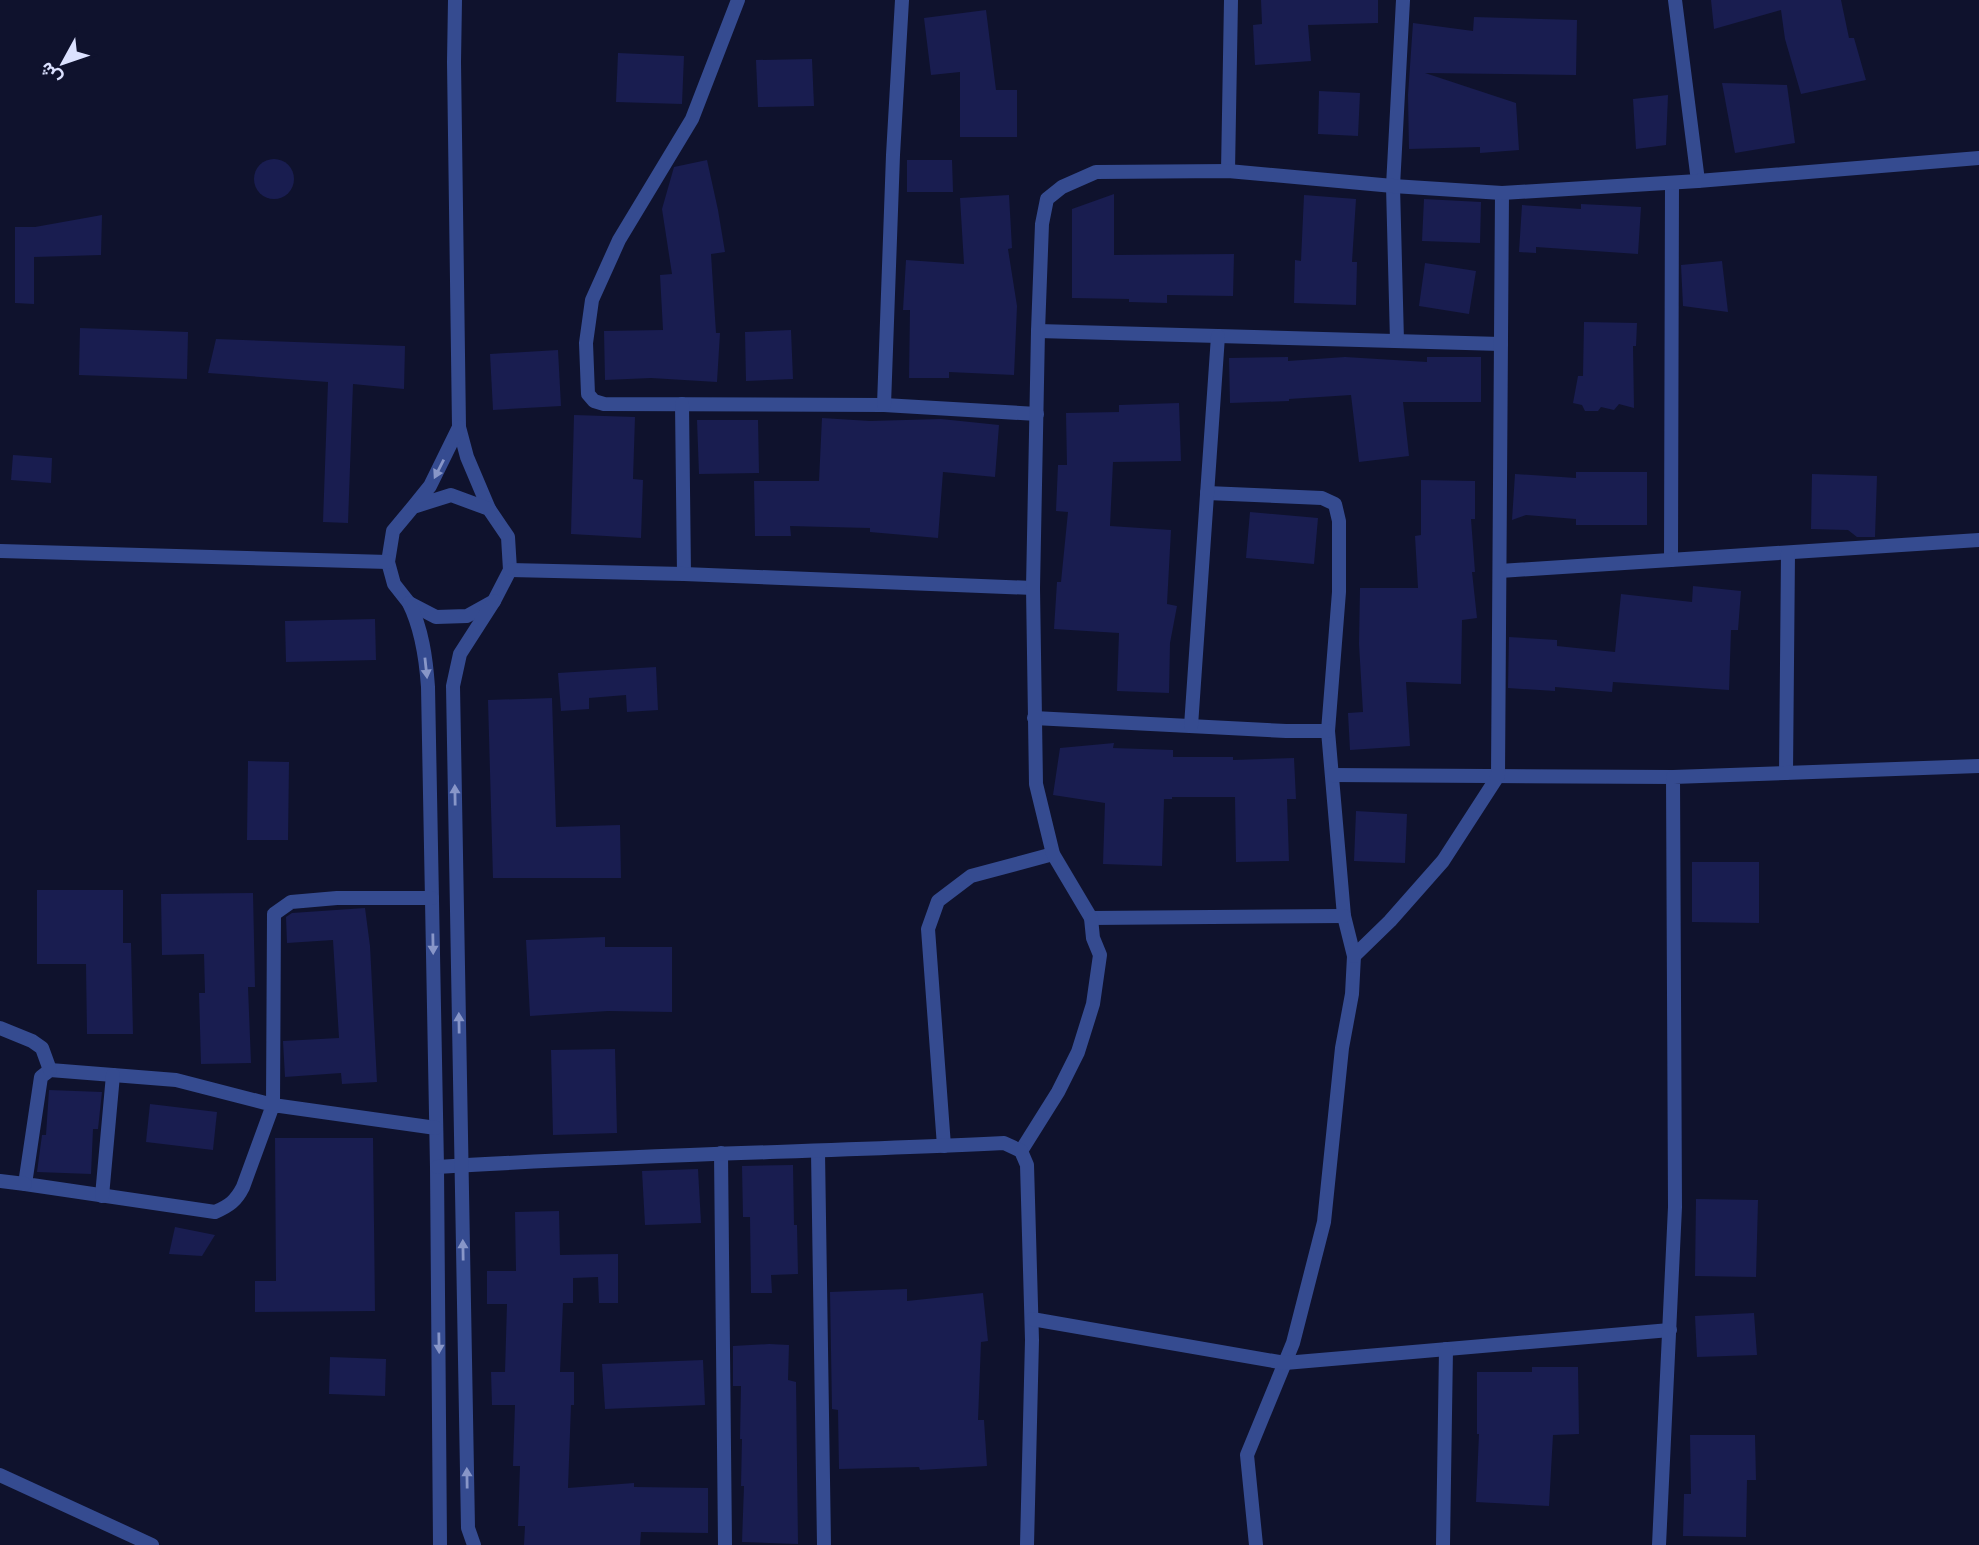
<svg xmlns="http://www.w3.org/2000/svg" width="1979" height="1545" font-family="Figtree,Vazirmatn,sans-serif">
	<style>
		.building { fill: #191d50 }
		.lines { fill: none; stroke-linecap: round; stroke-linejoin: round }
		.minor { stroke: #354b90; stroke-width: 14 }
		.oneway { fill: #8896c8 }
	</style>
	<rect width="100%" height="100%" fill="#0f122d"/>
	<g class="building">
		<path d="M1261,0h117v23l-70,2 3,36 -56,4 -2,-40 9,-1z"/>
		<path d="M1711,0h130l8,38h5l12,42 -65,14 -16,-55 -4,-29 -67,19z"/>
		<path d="M986,10l10,80h21v47h-57v-65l-29,3 -7,-57z"/>
		<path d="M1474,17l103,3 -1,55 -151,-2 91,30 3,47 -39,3v-6l-71,2 -1,-54 5,-72 60,8z"/>
		<path d="M618,53l66,3 -2,48 -66,-2z"/>
		<path d="M812,59l2,47 -56,1 -2,-47z"/>
		<path d="M1722,83l65,2 8,58 -60,10z"/>
		<path d="M1319,91l41,2 -2,43 -40,-2z"/>
		<path d="M1668,95l-2,50 -30,4 -3,-50z"/>
		<circle cx="274" cy="179" r="20"/>
		<path d="M707,160l11,50 7,42 -14,2 5,79h4l-3,49 -66,-4 -46,2 -1,-49 59,-1 -3,-55 12,-1 -10,-65 12,-42z"/>
		<path d="M907,160h45l1,32h-46z"/>
		<path d="M1114,194v61l120,-1 -1,42 -66,-1v8l-38,-1v-3l-57,-1v-89z"/>
		<path d="M1009,195l3,53 -4,1 9,57 -3,69 -65,-3v6h-40l1,-68h-7l3,-50 58,4 -4,-66z"/>
		<path d="M1304,195l52,4 -4,63h5l-1,43 -62,-2 1,-43 6,1z"/>
		<path d="M1424,199l57,3 -1,41 -58,-2z"/>
		<path d="M1581,204l60,3 -3,47 -102,-7v6l-17,-1 3,-47 59,4z"/>
		<path d="M102,215l-1,40 -67,2v47l-19,-1v-76h20z"/>
		<path d="M1722,261l6,51 -45,-6 -2,-41z"/>
		<path d="M1425,263l51,8 -7,43 -50,-8z"/>
		<path d="M1584,322l53,1 -1,23h-3l1,62 -15,-4 -5,6 -13,-3 -3,4h-13l-3,-6 -9,-2 5,-27h5z"/>
		<path d="M80,328l108,4 -1,47 -108,-4z"/>
		<path d="M791,330l2,49 -47,2 -1,-49z"/>
		<path d="M216,339l189,7 -1,43 -51,-5 -5,139 -25,-1 5,-140 -120,-9z"/>
		<path d="M558,350l3,56 -68,4 -3,-56z"/>
		<path d="M1288,357v4l57,-4 82,5v-5h54v45h-78l6,54 -50,6 -8,-67 -62,4v2l-59,2 -1,-45z"/>
		<path d="M1179,403l2,58 -68,1 -3,64 61,4 -4,74 10,2 -7,37 -1,50 -52,-2 2,-58 -65,-4 3,-47h4l7,-70 -12,-1 2,-46h9l-1,-52 53,-1v-7z"/>
		<path d="M574,415l61,2 -2,62 10,1 -2,58 -70,-4z"/>
		<path d="M822,418l48,3 71,-2 58,6 -4,52 -52,-5 -5,66 -68,-6v-4l-80,-2 1,10h-36l-1,-55h65z"/>
		<path d="M697,420h61l1,53 -60,1z"/>
		<path d="M13,455l39,3 -1,25 -40,-3z"/>
		<path d="M1576,472h71v53h-71v-6l-50,-4 -14,5 3,-46 61,4z"/>
		<path d="M1812,474l65,2 -2,61h-18l-9,-7 -37,-1z"/>
		<path d="M1421,480l54,1v38h-4l4,53h-3l5,46 -15,2 -1,64 -55,-2 4,64 -60,4 -2,-37 15,-1 -4,-68 1,-56h58l-3,-52 6,-1z"/>
		<path d="M1250,512l68,6 -4,46 -68,-6z"/>
		<path d="M1693,586l48,5 -3,39h-7l-2,60 -116,-8 -1,10 -57,-5v4l-47,-3 1,-51 48,3v6l58,6 6,-58 71,8z"/>
		<path d="M375,619l1,41 -90,2 -1,-41z"/>
		<path d="M656,667l2,43 -31,2 -1,-17 -37,3v11l-28,2 -3,-38z"/>
		<path d="M552,698l4,129 64,-2 1,53h-128l-5,-178z"/>
		<path d="M1114,743l-1,5 60,2v7h60v3l61,-2 2,41h-9l2,62 -53,1 -1,-65h-63v2h-8l-2,67 -59,-2 2,-61 -52,-8 7,-47z"/>
		<path d="M248,761l41,1 -1,78h-41z"/>
		<path d="M1356,811l51,3 -2,49 -51,-2z"/>
		<path d="M1692,862h67v61l-67,-1z"/>
		<path d="M37,890h86v53h8l2,91h-46l-1,-70h-49z"/>
		<path d="M253,893l2,94h-7l3,76 -50,1 -2,-71h6l-1,-39 -42,1 -1,-61z"/>
		<path d="M365,908l5,38 7,136 -35,2 -1,-11 -56,4 -2,-36 56,-3 -6,-98 -46,3 -1,-26 6,-4z"/>
		<path d="M605,937v10h67v65l-64,-1 -78,5 -4,-76z"/>
		<path d="M615,1049l2,84 -64,2 -2,-85z"/>
		<path d="M49,1090l53,2 -4,37h-5l-2,45 -54,-2 5,-37h4z"/>
		<path d="M150,1104l67,8 -4,38 -67,-8z"/>
		<path d="M275,1138h98l2,173 -120,1v-31h21z"/>
		<path d="M793,1165l1,60h3l1,49 -27,1 1,18h-21l-1,-76h-7l-1,-51z"/>
		<path d="M698,1169l3,54 -56,2 -3,-54z"/>
		<path d="M1696,1199l62,1 -2,77 -61,-1z"/>
		<path d="M559,1211l1,44 58,-1v49h-19l-1,-26 -25,1v25h-10l-3,69h14v33h-3l-3,83 66,-5v4l74,1v45l-67,-1 -1,13h-116l1,-19h-7l2,-60h-7l2,-61h-23l-1,-33h14l2,-68h-20v-33h29l-1,-59z"/>
		<path d="M175,1227l40,8 -13,21 -33,-2z"/>
		<path d="M907,1289v12l76,-8 5,48 -7,1 -3,78h6l3,46 -67,4 -1,-3 -80,2 -1,-59 -6,-1 -2,-117z"/>
		<path d="M1754,1313l3,42 -60,2 -2,-41z"/>
		<path d="M769,1344l20,1 -1,35 8,2 2,162 -56,-2 2,-56h-3l1,-47h-2l1,-53h-8v-40z"/>
		<path d="M330,1357l56,2 -1,37 -56,-2z"/>
		<path d="M703,1360l2,45 -100,4 -3,-45z"/>
		<path d="M1532,1367h46l1,67 -26,1 -4,71 -73,-4 3,-68h-2v-62h55z"/>
		<path d="M1690,1435h65l1,45h-9l-1,57 -63,-1 1,-42h7z"/>
	</g>
	<g class="lines">
		<g class="minor">
			<path d="M455,0l-1,62 5,365 8,30 22,52"/>
			<path d="M738,0l-46,119 -73,121 -27,60 -6,43 2,51 6,7 10,3 280,1 153,9"/>
			<path d="M1675,0l23,181"/>
			<path d="M1228,171l3,-171"/>
			<path d="M1038,331l463,13"/>
			<path d="M1397,341l-4,-155 10,-186"/>
			<path d="M682,404l2,170"/>
			<path d="M884,405l9,-250 9,-155"/>
			<path d="M1207,493l115,5 13,6 4,17v71l-11,139 16,185 10,40 -2,38 -10,54 -18,174 -31,121 -46,112 9,90"/>
			<path d="M413,507l38,-12 38,14 19,28 2,33 -16,31 -27,15 -31,1 -27,-14 -15,-19 -6,-22 5,-31 20,-24 17,-21 29,-59"/>
			<path d="M0,551l388,11"/>
			<path d="M1671,560l1,-377"/>
			<path d="M510,570l174,4 349,14"/>
			<path d="M1500,571l479,-31"/>
			<path d="M409,603c13,26 17,55 19,84l9,480 3,378"/>
			<path d="M1034,718l252,13h42"/>
			<path d="M1191,726l27,-390"/>
			<path d="M1786,773l2,-220"/>
			<path d="M1332,775l341,2"/>
			<path d="M432,898h-95l-46,4 -17,12 -1,191 -30,82c-7,14 -14,19 -28,25l-190,-28 16,-107 9,-7 126,10 97,25 163,23"/>
			<path d="M1091,918l253,-2"/>
			<path d="M1354,956l36,-35 53,-60 55,-85 4,-583"/>
			<path d="M0,1028l32,13 10,7 8,22"/>
			<path d="M944,1146l-16,-217 10,-28 33,-25 82,-22"/>
			<path d="M1021,1151l37,-59 20,-40 15,-48 7,-49 -7,-17 -2,-20 -38,-64 -17,-70 -3,-196 5,-257 4,-107 5,-25 15,-12 34,-15 132,-1 165,15 109,7 196,-12 281,-23"/>
			<path d="M818,1152l6,393"/>
			<path d="M721,1153l4,392"/>
			<path d="M437,1167c188,-12 378,-15 567,-24l17,8 6,14 5,175 -5,205"/>
			<path d="M0,1181l25,3"/>
			<path d="M102,1196l11,-121"/>
			<path d="M1032,1319l253,44 385,-33"/>
			<path d="M0,1475l152,70"/>
			<path d="M474,1545l-6,-17 -15,-842 7,-32 34,-53"/>
			<path d="M1443,1545l3,-196"/>
			<path d="M1659,1545l16,-338 -2,-430 306,-11"/>
		</g>
	</g>
	<defs><path id="oneway-solid" d="M-6-.8H1V-3.2L6.5 0L1 3.2V.8H-6Z" transform="scale(1.75)"/></defs>
	<g class="oneway">
		<use href="#oneway-solid" transform="translate(439 469) rotate(117)"/>
		<use href="#oneway-solid" transform="translate(426 668) rotate(84)"/>
		<use href="#oneway-solid" transform="translate(455 795) rotate(-91)"/>
		<use href="#oneway-solid" transform="translate(433 944) rotate(89)"/>
		<use href="#oneway-solid" transform="translate(459 1023) rotate(-91)"/>
		<use href="#oneway-solid" transform="translate(463 1250) rotate(-91)"/>
		<use href="#oneway-solid" transform="translate(439 1343) rotate(89)"/>
		<use href="#oneway-solid" transform="translate(467 1478) rotate(-91)"/>
	</g>
	<g transform="translate(63 63) rotate(230)" stroke="#0f122d" stroke-width="5" paint-order="stroke">
	<path d="M0-5L12 26L0 18L-12 26Z" fill="#dbe1ff"/>
	<text y="-10" font-size="19" font-weight="bold" text-anchor="middle" fill="#dbe1ff">ش</text>
	</g>
</svg>
